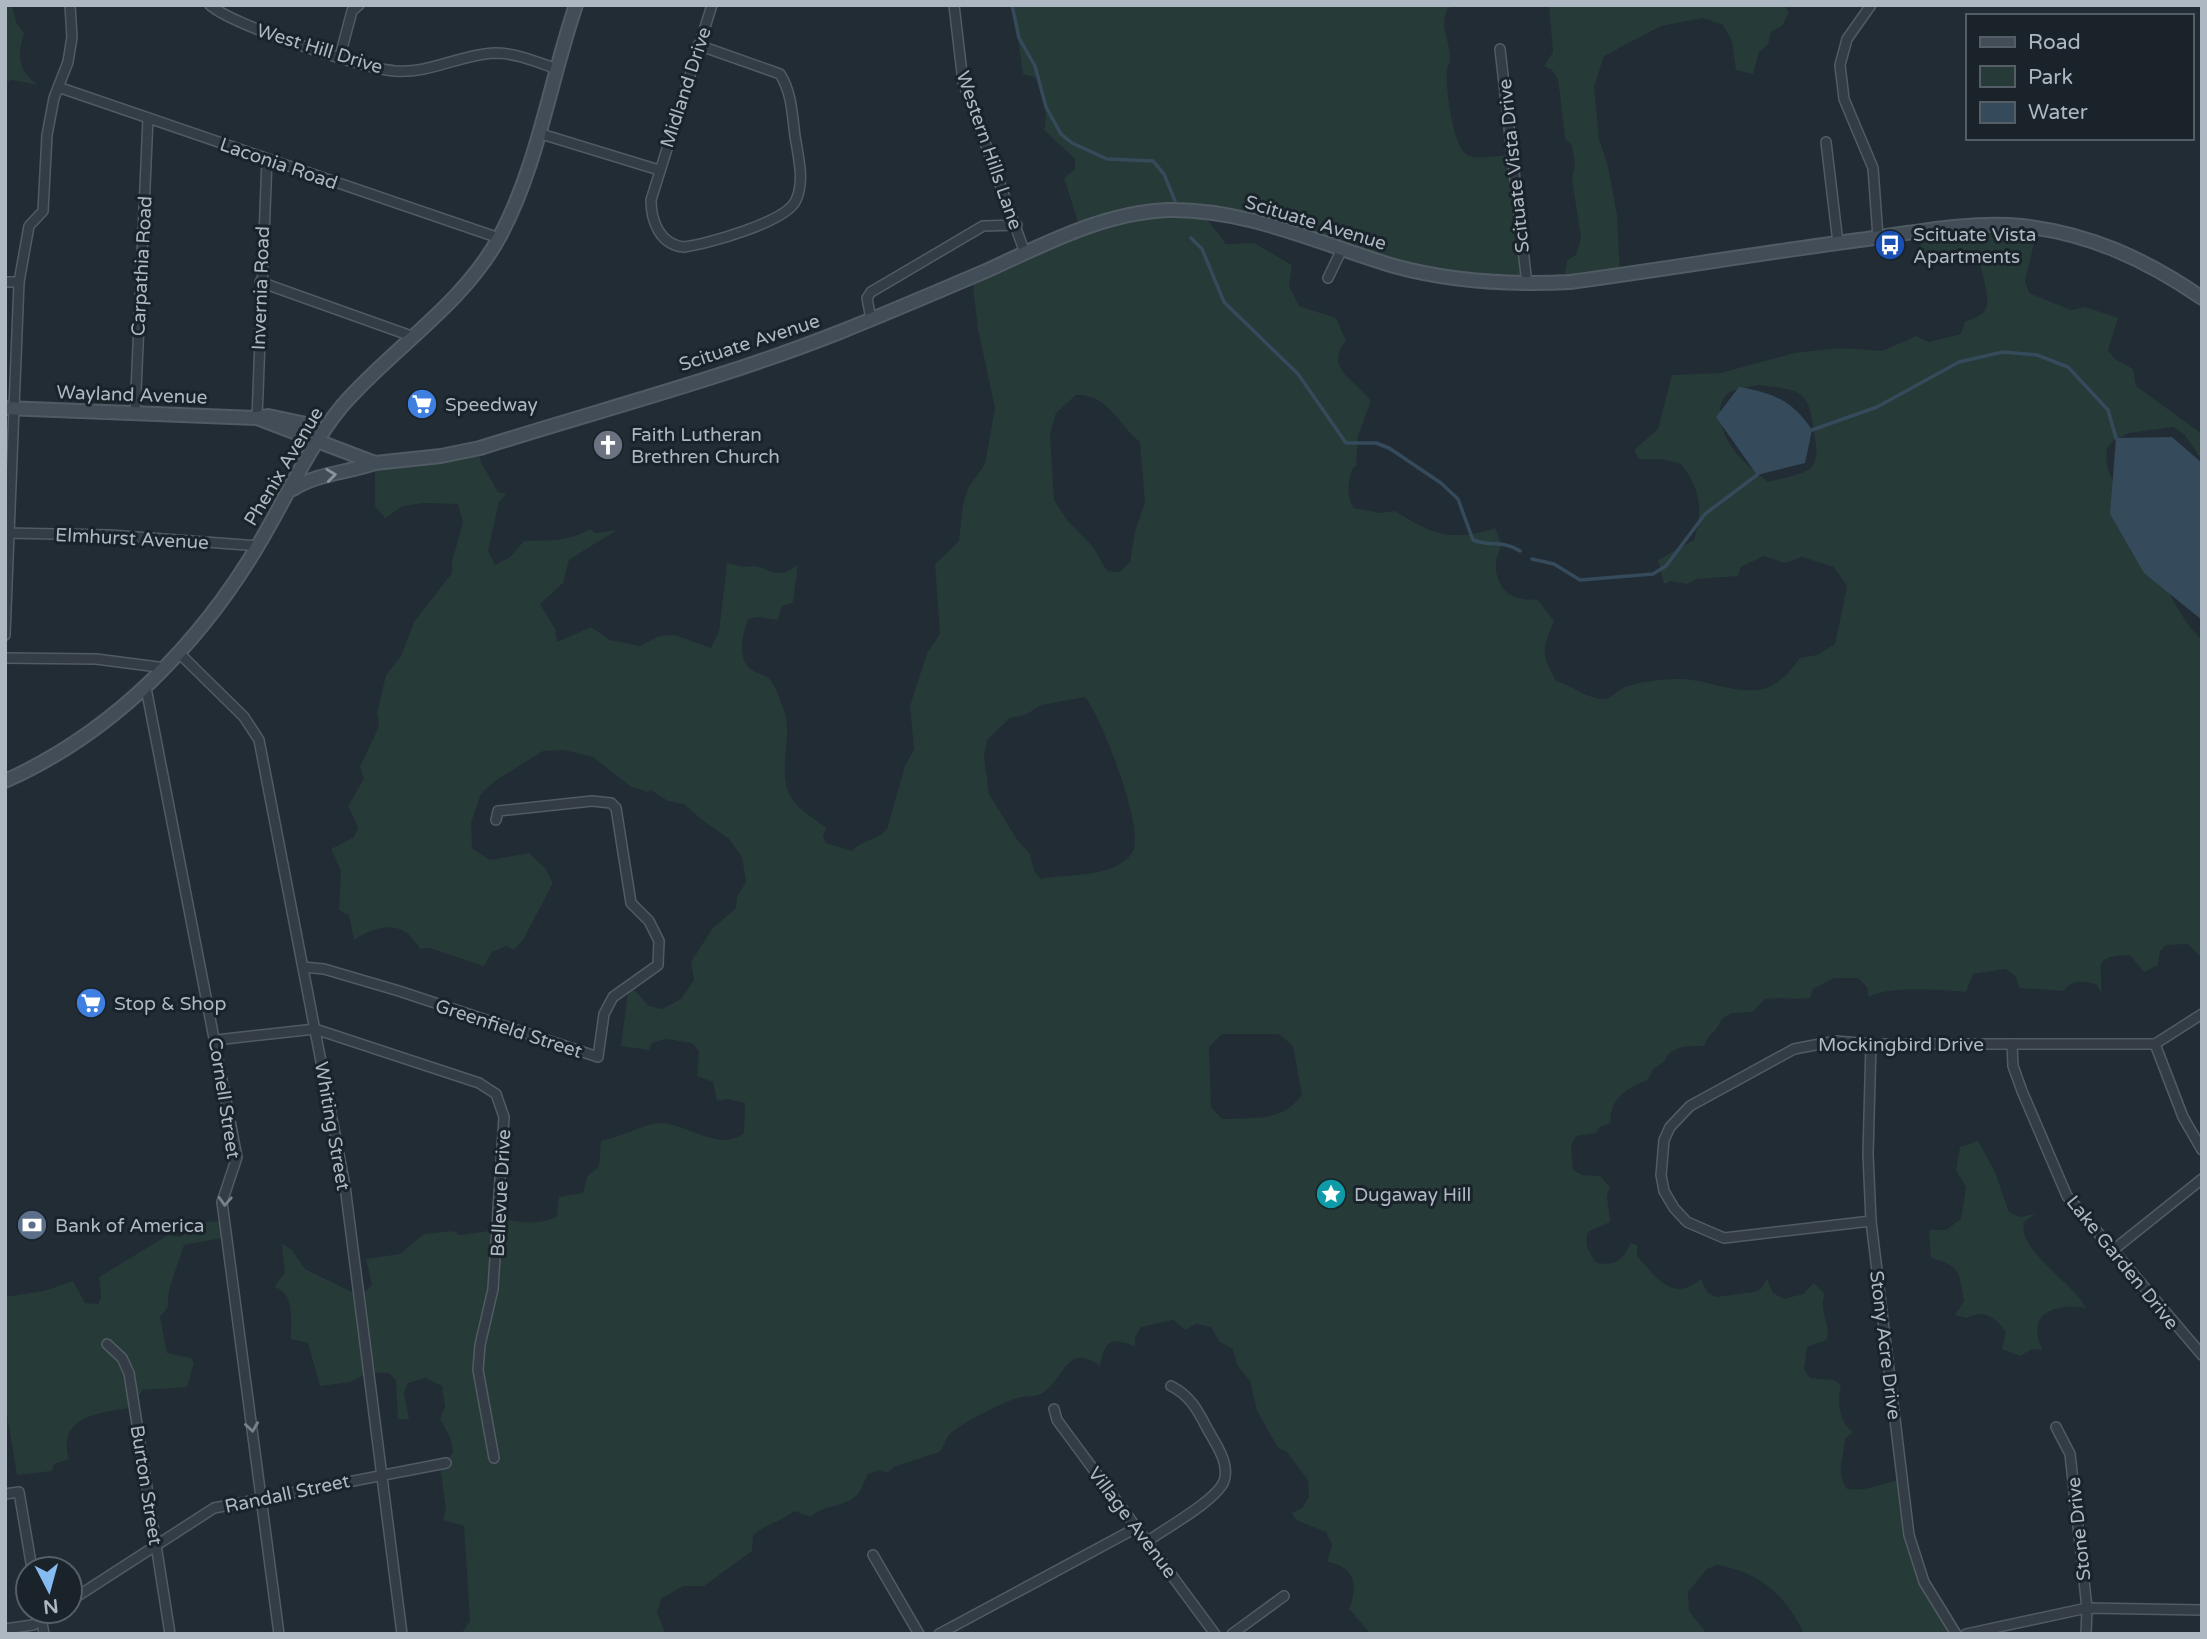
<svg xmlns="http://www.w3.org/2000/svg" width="2207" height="1639" font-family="'Varela Round',sans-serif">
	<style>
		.green { fill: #263a38; fill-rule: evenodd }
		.water { fill: #354a5b }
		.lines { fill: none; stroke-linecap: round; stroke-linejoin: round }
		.stream { stroke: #354a5b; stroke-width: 3.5 }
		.street-casing { stroke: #515b63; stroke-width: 12 }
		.secondary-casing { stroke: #515b63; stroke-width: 16 }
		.street { stroke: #343d46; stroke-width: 9 }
		.secondary { stroke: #424d58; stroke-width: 12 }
		.oneway { stroke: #88939d }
		.oneway2 { stroke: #77818a }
		.labels { text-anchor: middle; stroke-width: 6; stroke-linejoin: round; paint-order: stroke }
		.street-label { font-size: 19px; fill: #aeb8c2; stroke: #1a222a }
		.poi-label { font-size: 19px; fill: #aeb8c2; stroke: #1a222a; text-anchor: start }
	</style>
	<rect width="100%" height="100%" fill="#212c35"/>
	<g class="green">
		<path d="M5,5h7l4,17 8,11c-7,23 -6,37 14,52l-25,-5 -8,2z"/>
		<path d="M1013,5h450l-15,3c-10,19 3,33 2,52 0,4 -3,7 -3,10 -2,17 6,73 18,83 10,9 35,2 47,1l14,130 -68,-4 -145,-40 -109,-25 22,29 28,-1 38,22 -3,21 10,20 37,12 10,23c-24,28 14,42 25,60l-13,34 -2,31 -4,3c-3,15 -7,25 2,39l27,5 14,-2c38,24 56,31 100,17 2,5 5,12 6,16 0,5 -4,11 -5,17 -2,27 16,42 41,38l17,22c-12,29 -13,32 2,60 17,5 27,15 44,18 11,1 15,-7 23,-11 13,-6 35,-8 49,-9 31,-2 60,16 91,10 16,-4 28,-19 37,-31l17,-3 18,-11 12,-58 -13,-19 -32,-10 -17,6 -21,-7 -23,11 -3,9 -41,3 -10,5 -16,-3 -7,3 -6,-24 36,-20c9,-29 7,-51 -13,-76l-19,-5h-23l-5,-9 24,-21 14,-54 49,-2 73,-20 45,-5 43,3 34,-15 13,6 32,-8 4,-12c6,-3 17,-6 20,-12 7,-9 -5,-46 -9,-56 -16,-6 -36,3 -54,1l-3,-22 30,-5 88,3 -12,50 4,12 42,17 14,-3 33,11 -10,32 7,9 18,10 3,17 66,48v26l-18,-26 -11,-7 -44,6 -16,8 -6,7c-2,19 2,28 13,43 16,33 57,131 82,148v319l-14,-14 -22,1 -6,6 -2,14 -14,7 -14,-17c-41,1 -26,12 -29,38l-5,-9c-12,-3 -25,-5 -32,7l-45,-3 -3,-11 -10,-8 -33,5 -7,18c-22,-2 -80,-6 -97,5l-2,-10 -9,-9h-24l-21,11 -3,9c-16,2 -29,-1 -45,1l-12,13 -22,1 -9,6c-4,12 -15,15 -18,27 -16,0 -33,-1 -40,16l-11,7 -5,11c-19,6 -40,20 -37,43l-11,4 -4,6 -20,3 -5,10 2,24 9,5 18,1 10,11 -3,9 3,26 -22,10c-4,12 1,21 9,31 18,3 27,-3 33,-20l7,2v11c19,20 34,48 64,23l6,13 9,5 38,-5 7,-3 6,-10 6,14 11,6 19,-5 11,-11 11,11c-7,17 6,29 2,46l-20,7 -3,22 6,9 24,2 7,5c-4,16 -2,37 12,47l-8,7c-1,19 -10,32 2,50 19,3 35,-6 53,-9l17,87 38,67h-151c-18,-38 -44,-62 -87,-69l-10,4 -19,23 1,19 18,23h-336l-22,-25c10,-24 5,-43 -22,-47l5,-17 -6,-13 -30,-12 -4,-7 10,-5 7,-11 -1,-17 -22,-29 -8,-3 -21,-37 -7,-30 -13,-16 -4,-16 -13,-7 -9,-15 -15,-3 -11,6 -12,-10 -32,7 -6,10v9c-25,-9 -30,-6 -35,20 -34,-24 -35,12 -57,27 -8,5 -22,2 -31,7 -15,6 -51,23 -62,34 -5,5 -6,13 -11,18l-45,15 -7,6 -7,-3 -12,4c-3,6 -6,16 -11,21 -12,13 -34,9 -46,22l-17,-6c-13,11 -28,13 -41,24l-1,16 -48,35h-21l-22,13 -4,14 9,21h-205l9,-13 -6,-95 -21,-6 3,-11 -6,-43 13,-13 -3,-16 -10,-18 5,-12 -3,-21 -17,-8 -17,5 -4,10 5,26h-11l-2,-38 -7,-8 -20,-1 -18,10 -31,4 -12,-43 -17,-4c-1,-19 5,-46 -17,-52l11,-14 -3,-29 10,6 13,19 51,25 8,-1 8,-8 -6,-26 34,-5 24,-20 28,-3 8,4 29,-4 11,-15c12,8 45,9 57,0l2,-19 24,-4 4,-16 12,-11 2,-25c17,-3 46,-18 58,-18 28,0 61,30 85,10l1,-30 -17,-4 -11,2 -4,-19 -16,-6 2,-25 -7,-8 -26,-4 -14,4 -3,7 -28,-4 8,-62 20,22 13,3 19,-10 13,-19 -3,-18 21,-33 24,-21 1,-11 9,-15 -4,-25 -13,-18 -27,-19 -18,-16 -16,-3 -17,-11 -4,2 -17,-6 -37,-29 -29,-7 -21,1 -48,30 -14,13 -10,29 1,25 18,12 39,-7 16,15 8,15 -30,57 -9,10 -8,-4 -14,6 -8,14 -54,-18 -10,1c-16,-29 -40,-26 -66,-9l-5,-25 -10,-5 2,-39 -10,-22 23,-12 4,-10 -10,-21 16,-27 -4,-12 19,-41 -2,-13 9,-38 15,-19 13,-34 38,-49v-12l11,-38 -5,-19 -34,-1 -21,3 -18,12 -10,-12v-44l102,-16 4,16 17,30 8,2 -7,8 -11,49 7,14 15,-8 14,-16c22,-1 46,1 66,-12l5,4 22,-3 -48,30 -6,23 -23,21 15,25 2,13 34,-15 19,13 30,6 19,-10 16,-1 36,13 8,-17 8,-68 16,4 13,-1 20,7h8l14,-8 -5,37 -11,4 -4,14 -21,-3 -9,2c-5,15 -12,40 4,51 4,3 10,4 15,7 7,5 12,20 15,28 13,27 -4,57 6,86 6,17 25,26 38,37l-3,8 3,7 26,8c11,-12 25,-10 35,-22l18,-63 9,-17 -4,-43 17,-53 13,-19 -5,-70 24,-23 4,-36 5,-17 17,-24 10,-56 -17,-79 -6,-51 108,-50 -16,-50 11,-9v-10l-31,-29c3,-12 2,-39 -5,-48 -4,-6 -10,-6 -16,-8zM1758,385c42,5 51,3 56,48 2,11 5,23 -1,32 -7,11 -34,13 -45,17 -25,-20 -47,-38 -48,-71 0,-8 4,-15 10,-19 8,-4 19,-5 28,-7zM1076,395c34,0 41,29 64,47l5,61 -10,28 -5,31 -10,10 -13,-1 -14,-24 -26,-27 -13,-20 -4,-67 6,-20zM1085,697c16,19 62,136 47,156 -18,26 -65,20 -91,26l-7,-8 -4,-17 -12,-13 -29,-47 -5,-38 3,-16 23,-22 15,-3 17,-10zM1222,1034h57l14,12 9,49c-21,28 -48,22 -80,24l-11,-12 -2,-60z"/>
		<path d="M1549,5h235l5,8 -7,13 -11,6 -3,13 -9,7 -6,22 -17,-4 -4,-29 -9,-16 -20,-7 -42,8 -57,30 -10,31 5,52 9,27 9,49 3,61 -56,5 3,-21 9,-5 5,-17 -9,-59 3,-15 -3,-18 -7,-8 -7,-59 -5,-8 -9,-5 9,-14z"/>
		<path d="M1978,1141l17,31 14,40 11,5 15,-3 -11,8c-7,29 51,62 62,86 -31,-5 -62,6 -43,42l-11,-1 -12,7 -18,-7 4,-17c-10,-14 -22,-24 -39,-14l-12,-3 9,-14c-5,-29 -3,-35 -33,-43l-2,-28h17l15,-11 5,-32 -10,-17 4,-23z"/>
		<path d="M224,1220l3,17 -43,8c-6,21 -17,41 -16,62l-8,10 7,36 24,5 3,5 -7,24 -44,3 -14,18c-32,5 -72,9 -60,51l-15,5 -2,7 -35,4 -12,-73v-105l39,-6 29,-10 12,22 13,1 3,-7 -2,-20 69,-42 12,2 21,-14z"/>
	</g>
	<g class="water">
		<path d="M1739,387c35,6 54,14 73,43l-7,33 -48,12 -41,-58z"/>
		<path d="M2172,437l30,26v157l-58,-47 -34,-59 6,-76z"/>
	</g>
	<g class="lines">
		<g class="stream">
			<path d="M1012,5l7,33 16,28 11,41 15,27 11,9 35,16 46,2 11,13 11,27"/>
			<path d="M1191,238l11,11 22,53 74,72 48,69h30l13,5 52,35 17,16 15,41c18,7 30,0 47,11"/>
			<path d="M1812,430l65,-23 82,-45 44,-10 34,3 31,12 40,43 8,28"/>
			<path d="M1532,559l22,5 26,16 73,-6 13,-8 39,-52 52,-39"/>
		</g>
		<g class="street-casing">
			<g id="street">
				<path d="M210,5c22,20 154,64 185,66 35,3 66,-17 100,-18 21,0 42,9 62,16"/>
				<path d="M954,5l9,77 62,171"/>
				<path d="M1871,5l-24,34 -7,26 4,34 29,69 5,69"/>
				<path d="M698,45l82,29c12,19 12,40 15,62 3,20 10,45 1,64 -9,22 -89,44 -112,47 -24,-2 -33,-26 -33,-47l61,-195"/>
				<path d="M1500,49l27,235"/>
				<path d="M340,56l12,-45 7,-6"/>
				<path d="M58,87l441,151"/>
				<path d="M538,133l121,37"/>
				<path d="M1826,142l12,101"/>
				<path d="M1328,278l14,-29"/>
				<path d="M5,282h14"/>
				<path d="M260,282l154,55"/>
				<path d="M871,319l-4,-21 4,-6 112,-66 34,-1"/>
				<path d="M135,414l13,-296"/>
				<path d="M257,418l10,-259"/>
				<path d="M5,533l105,2 148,11"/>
				<path d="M5,635l14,-353 10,-56 14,-15 4,-76 7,-37 14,-36 4,-25 -2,-32"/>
				<path d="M179,653l65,64 15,23 86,446 57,448"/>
				<path d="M5,658l91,1 70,9"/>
				<path d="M146,688l91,469 -15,45 57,432"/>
				<path d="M303,967l21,2 75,22 199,66 6,-43 9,-17 45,-32 1,-24 -10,-20 -18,-18 -15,-95 -5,-5 -19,-2 -94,10 -2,9"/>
				<path d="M216,1040l99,-11 164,54 17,11 8,23 -11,172 -13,56 -2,25 16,88"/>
				<path d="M1871,1044l-3,110 3,67 38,314 15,47 32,52"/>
				<path d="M2012,1044l1,22 9,25 45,105 135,159"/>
				<path d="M2155,1044l28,73 19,33"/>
				<path d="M2155,1044l47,-30"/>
				<path d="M1871,1221l-147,17 -37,-16 -13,-14 -10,-17 -3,-16 3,-35 6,-13 20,-21 104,-57 42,-8 35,3h284"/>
				<path d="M2112,1251l90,-72"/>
				<path d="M107,1344l15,14 7,15 41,261"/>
				<path d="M1054,1409l3,11 158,214"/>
				<path d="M2056,1427l14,27 17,154 -1,26"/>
				<path d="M5,1494l14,-2 13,77"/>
				<path d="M1148,1541c18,-13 69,-41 76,-60 6,-17 -8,-37 -16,-51 -10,-19 -17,-34 -37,-44"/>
				<path d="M873,1555l46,79"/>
				<path d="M70,1601l144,-93 232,-45"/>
				<path d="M40,1611l4,23"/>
				<path d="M5,1629l28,-4 23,-14"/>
				<path d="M939,1634l197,-106"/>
				<path d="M1232,1634l52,-38"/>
				<path d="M1966,1634l121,-26 115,2"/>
			</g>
		</g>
		<g class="secondary-casing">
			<g id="secondary">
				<path d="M5,408l252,10 11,-2 43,9 8,15"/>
				<path d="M257,418l118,45 66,-7 39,-8c120,-38 244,-70 360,-116 50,-20 99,-41 148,-62 57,-26 115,-57 179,-60 79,-2 153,34 227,56 58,16 116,19 176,16 96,-13 192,-29 289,-42 53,-7 108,-19 163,-14 67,7 125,34 180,72"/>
				<path d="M293,489c25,-16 54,-16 82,-26"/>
				<path d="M5,781c108,-48 196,-138 255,-239 26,-44 49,-96 82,-136 50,-58 121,-101 158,-170 38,-71 50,-155 76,-231"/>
			</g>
		</g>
		<use href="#street" class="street"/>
		<use href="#secondary" class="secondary"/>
	</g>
	<defs><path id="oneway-chevron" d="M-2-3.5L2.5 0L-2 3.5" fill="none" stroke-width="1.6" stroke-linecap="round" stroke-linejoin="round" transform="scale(1.75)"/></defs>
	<use class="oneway" href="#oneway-chevron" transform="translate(331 475) rotate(-7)"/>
	<g class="oneway2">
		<use href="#oneway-chevron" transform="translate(225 1201) rotate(93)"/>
		<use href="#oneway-chevron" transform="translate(252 1427) rotate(82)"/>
	</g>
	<defs>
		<g id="bus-disc" transform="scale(1.575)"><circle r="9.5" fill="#1a4fb4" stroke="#1a222a"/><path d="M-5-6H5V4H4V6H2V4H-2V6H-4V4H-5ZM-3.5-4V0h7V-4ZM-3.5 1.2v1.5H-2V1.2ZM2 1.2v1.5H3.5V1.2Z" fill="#fff"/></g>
		<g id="supermarket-disc" transform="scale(1.575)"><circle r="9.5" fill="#3f7fe0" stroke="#1a222a"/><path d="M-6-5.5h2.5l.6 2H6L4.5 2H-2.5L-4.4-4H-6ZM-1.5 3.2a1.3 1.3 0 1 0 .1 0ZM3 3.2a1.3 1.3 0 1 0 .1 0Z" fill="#fff"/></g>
		<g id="church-disc" transform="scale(1.575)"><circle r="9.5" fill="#6b7280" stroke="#1a222a"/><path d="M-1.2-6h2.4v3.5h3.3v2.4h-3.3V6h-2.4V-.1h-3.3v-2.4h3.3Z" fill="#fff"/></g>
		<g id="sight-disc" transform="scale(1.575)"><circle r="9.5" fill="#0f9aa8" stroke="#1a222a"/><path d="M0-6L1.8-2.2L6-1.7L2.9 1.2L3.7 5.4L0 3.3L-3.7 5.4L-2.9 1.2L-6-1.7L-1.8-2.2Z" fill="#fff"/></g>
		<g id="bank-disc" transform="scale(1.575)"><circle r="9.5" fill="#5c6f8a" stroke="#1a222a"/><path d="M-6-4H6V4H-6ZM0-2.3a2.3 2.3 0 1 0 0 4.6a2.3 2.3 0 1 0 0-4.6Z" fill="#fff"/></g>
	</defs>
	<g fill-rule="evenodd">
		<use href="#bus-disc" x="1890" y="245"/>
		<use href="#supermarket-disc" x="422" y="404"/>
		<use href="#church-disc" x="608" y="445"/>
		<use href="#supermarket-disc" x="91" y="1003"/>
		<use href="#sight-disc" x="1331" y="1194"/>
		<use href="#bank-disc" x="32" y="1225"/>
	</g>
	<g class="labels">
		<g class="street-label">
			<text transform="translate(320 48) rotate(17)" y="7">West Hill Drive</text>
			<text transform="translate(685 87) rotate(-72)" y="7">Midland Drive</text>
			<text transform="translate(990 150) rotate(71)" y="7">Western Hills Lane</text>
			<text transform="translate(279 163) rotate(19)" y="7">Laconia Road</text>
			<text transform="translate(1513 166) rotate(-96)" y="7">Scituate Vista Drive</text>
			<text transform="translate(1316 222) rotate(17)" y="7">Scituate Avenue</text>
			<text transform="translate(141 266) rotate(-87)" y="7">Carpathia Road</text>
			<text transform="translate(260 288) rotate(-88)" y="7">Invernia Road</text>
			<text transform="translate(749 342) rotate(-18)" y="7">Scituate Avenue</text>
			<text transform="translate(132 394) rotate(2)" y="7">Wayland Avenue</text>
			<text transform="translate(283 466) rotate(-59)" y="7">Phenix Avenue</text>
			<text transform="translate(132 538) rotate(3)" y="7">Elmhurst Avenue</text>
			<text transform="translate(509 1028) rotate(18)" y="7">Greenfield Street</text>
			<text x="1901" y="1051">Mockingbird Drive</text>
			<text transform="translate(225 1098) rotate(81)" y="7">Cornell Street</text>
			<text transform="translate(333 1126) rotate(80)" y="7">Whiting Street</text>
			<text transform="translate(500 1193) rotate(-87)" y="7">Bellevue Drive</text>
			<text transform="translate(2123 1262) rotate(51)" y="7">Lake Garden Drive</text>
			<text transform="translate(1886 1345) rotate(83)" y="7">Stony Acre Drive</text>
			<text transform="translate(147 1485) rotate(81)" y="7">Burton Street</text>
			<text transform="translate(287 1493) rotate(-12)" y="7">Randall Street</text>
			<text transform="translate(1133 1522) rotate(53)" y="7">Village Avenue</text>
			<text transform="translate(2078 1529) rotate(-96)" y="7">Stone Drive</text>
		</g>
		<g class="poi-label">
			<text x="1913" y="241">Scituate Vista<tspan x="1913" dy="22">Apartments</tspan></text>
			<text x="445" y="411">Speedway</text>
			<text x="631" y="441">Faith Lutheran<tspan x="631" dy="22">Brethren Church</tspan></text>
			<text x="114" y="1010">Stop &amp; Shop</text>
			<text x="1354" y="1201">Dugaway Hill</text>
			<text x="55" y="1232">Bank of America</text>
		</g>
	</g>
	<rect width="2207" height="1639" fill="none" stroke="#aeb8c2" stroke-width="14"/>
	<rect x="1966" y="14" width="228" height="126" fill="#1a222a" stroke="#555e67" stroke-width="2"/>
	<rect x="1980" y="37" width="35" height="10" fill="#424d58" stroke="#555e67" stroke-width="2"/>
	<text x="2028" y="49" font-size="21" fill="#aeb8c2">Road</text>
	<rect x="1980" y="66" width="35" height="21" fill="#263a38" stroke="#555e67" stroke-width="2"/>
	<text x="2028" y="84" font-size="21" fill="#aeb8c2">Park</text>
	<rect x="1980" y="102" width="35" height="21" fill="#354a5b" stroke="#555e67" stroke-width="2"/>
	<text x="2028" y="119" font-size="21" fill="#aeb8c2">Water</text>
	<g transform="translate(49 1590) rotate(174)"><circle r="33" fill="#1a222a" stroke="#555e67" stroke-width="2"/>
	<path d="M0-5L12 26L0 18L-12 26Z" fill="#85bbf0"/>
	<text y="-10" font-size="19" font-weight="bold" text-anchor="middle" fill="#aeb8c2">N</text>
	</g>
</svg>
